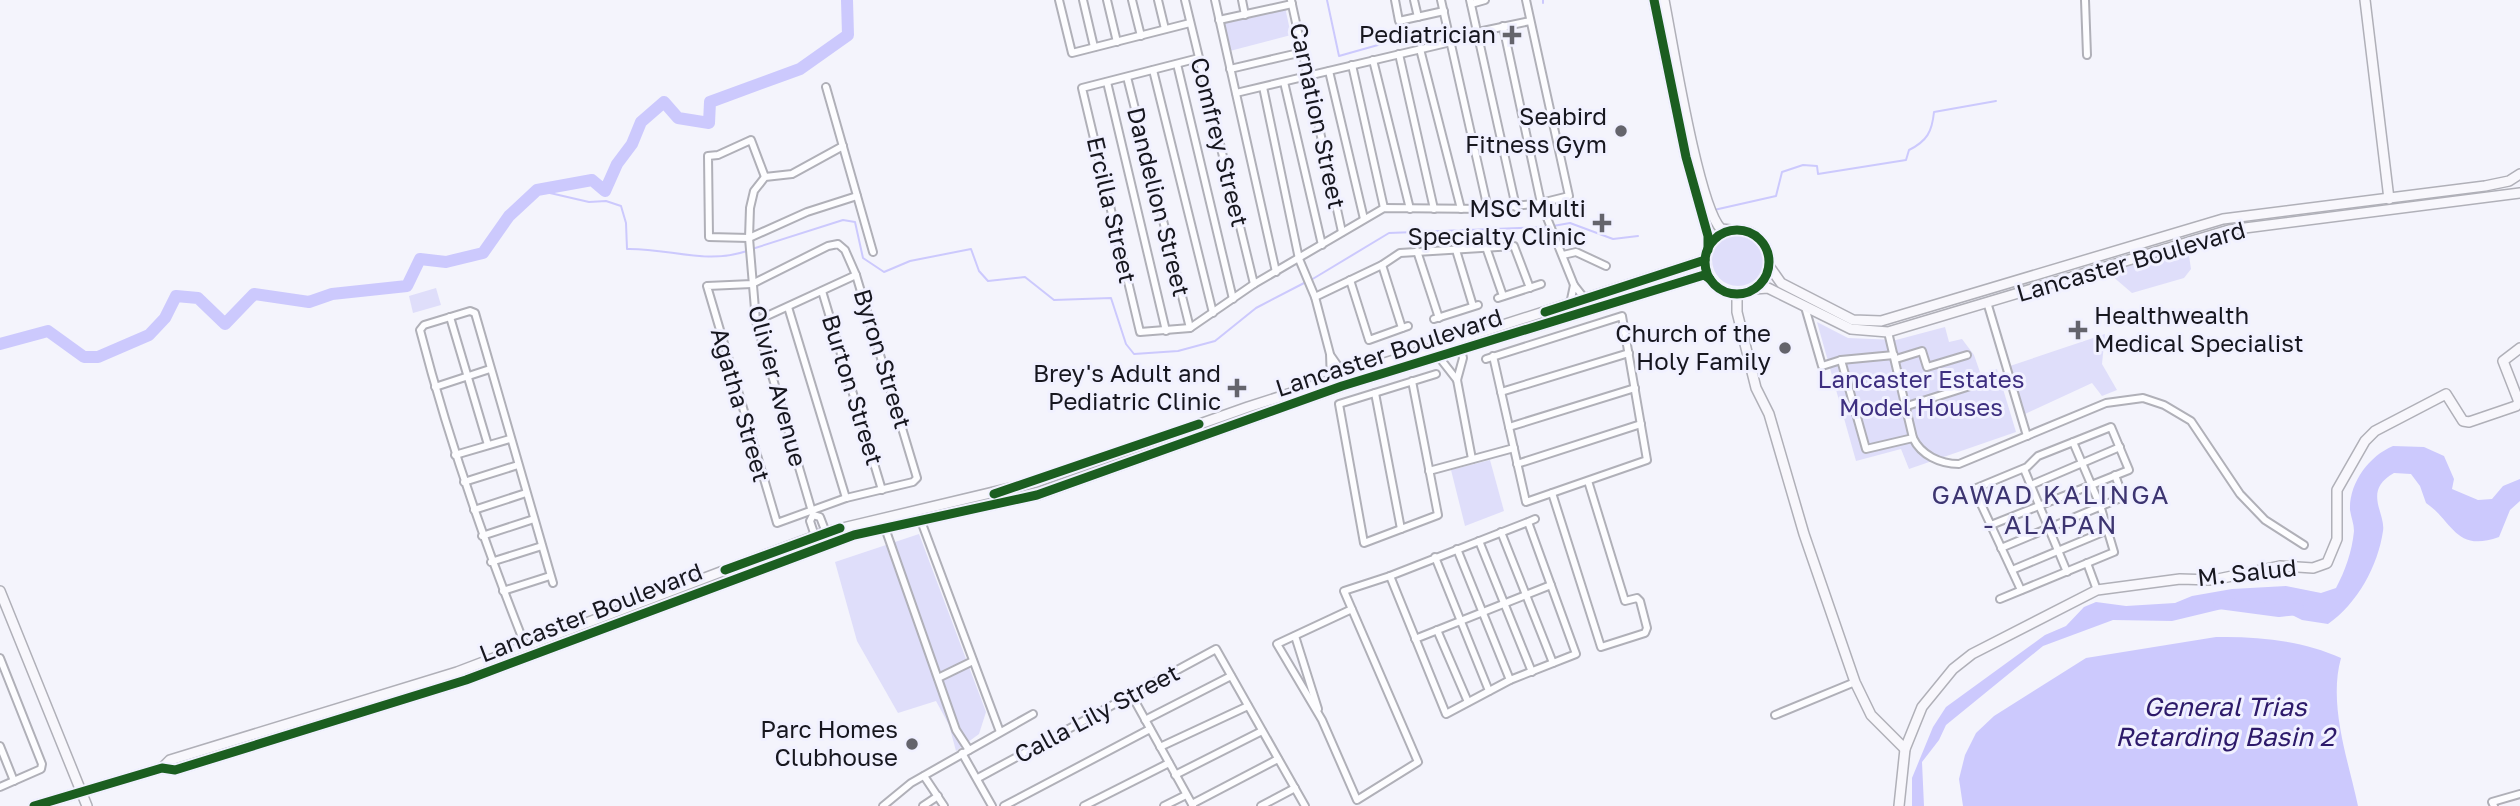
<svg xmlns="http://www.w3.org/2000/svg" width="2520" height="806" font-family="'Golos Text',sans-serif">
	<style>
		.green { fill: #dfdefa }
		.water { fill: #ccc9fd }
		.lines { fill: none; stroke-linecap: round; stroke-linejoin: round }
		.stream { stroke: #ccc9fd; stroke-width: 2 }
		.river { stroke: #ccc9fd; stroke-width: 12 }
		.street-casing { stroke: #b0b0b8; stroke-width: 10 }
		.secondary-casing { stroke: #b0b0b8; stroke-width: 12 }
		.street { stroke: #fdfdff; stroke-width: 6 }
		.secondary { stroke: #f8f7fc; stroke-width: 9 }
		.cycleway-casing { stroke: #f1f1ff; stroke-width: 13 }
		.cycleway { stroke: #1b5e20; stroke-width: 9 }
		.poi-dot { fill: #64646c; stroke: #f1f1ff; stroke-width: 2.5 }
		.labels { text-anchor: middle; stroke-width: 6; stroke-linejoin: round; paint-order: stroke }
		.poi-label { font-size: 24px; fill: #17171f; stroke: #f1f1ff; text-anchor: end }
		.street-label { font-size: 24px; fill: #17171f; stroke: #f1f1ff }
		.park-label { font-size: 24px; fill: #3e2f80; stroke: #f1f1ff }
		.neighbourhood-label { font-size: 26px; letter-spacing: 2px; fill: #3d3571; stroke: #f1f1ff }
		.water-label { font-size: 26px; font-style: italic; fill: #2d1a6a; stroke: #f1f1ff }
	</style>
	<rect width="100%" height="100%" fill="#f4f4fc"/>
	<g class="green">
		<path d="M1285,7l6,28 -65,17 -7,-32z"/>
		<circle cx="1738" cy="260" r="26"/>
		<path d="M2188,249l3,20 -7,9 -52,15 -21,-18 1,-5z"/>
		<path d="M436,288l5,17 -28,8 -4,-17z"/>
		<path d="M1817,322l31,16 48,2 49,-13 4,15 13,-3 12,16 7,20 16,-6 19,63 -107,37 -8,-20 -45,12z"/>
		<path d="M2105,334l-3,30 15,26 -15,6 -10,-13 -67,31 -15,-48z"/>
		<path d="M1490,460l14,51 -39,15 -14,-56z"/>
		<path d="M919,534l67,178 -7,22 -23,17 -7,-26 -13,-24 -38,12 -41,-72 -22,-79z"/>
	</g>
	<g class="water">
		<path d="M2393,446l31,1 20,9 10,23 -2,10 26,11 14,-1 11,-13 17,-7v22l-10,9 -11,27c-44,16 -46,-16 -73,-34l-6,-17 -9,-12 -17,-1c-32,18 -8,40 -11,58 -5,35 -26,73 -55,93l-26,-4 -22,-11 -29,-7 -79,19 -59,-1 -70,26 -97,79 -7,15 -17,22 2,44h-12v-28l21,-51 13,-20 99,-72 21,-9 18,-19 12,-5 30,4 49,-3 17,-7 40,-7 54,-3 35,7 15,-5c9,-17 16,-36 18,-57 0,-7 -3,-14 -4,-21 -1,-27 19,-54 43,-64z"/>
		<path d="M2216,637c42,-1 87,4 125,21 -13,47 7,101 17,148h-395l-4,-27 6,-24 11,-22 18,-17 92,-58z"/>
	</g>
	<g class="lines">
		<g class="stream">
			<path d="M1327,0l12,56 46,-13"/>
			<path d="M1543,0v3"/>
			<path d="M537,190l52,12 17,-1 15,5 5,17 1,26c42,-1 78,16 120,2"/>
			<path d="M1714,210l62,-14 6,-24 21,-7 14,1 1,8 88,-14 3,-10c18,-9 23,-18 25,-38l62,-11"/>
			<path d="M1553,226l17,-3 43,16 25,-3"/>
			<path d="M752,249l91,-29 12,2 8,36 21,14 26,-11 61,-12 8,22 9,10 37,-4 29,23 57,-2 15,46 8,10 44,-3 37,-10 41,-33 50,-26"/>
			<path d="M1311,280l78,-47 159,-6"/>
		</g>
		<g class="river">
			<path d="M0,344l48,-13 36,26h14l51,-22 16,-17 11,-22 22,2 27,26 29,-30 55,8 23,-8 75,-8 13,-27 26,3 37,-9 26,-37 28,-26 55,-10 13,11 12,-27 15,-20 9,-22 23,-20 14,16 31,5 1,-21 90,-33 48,-34 -1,-35"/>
			<path d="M2219,603l60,8 19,-2"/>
		</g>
		<g class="street-casing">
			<g id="street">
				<path d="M1059,0l13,53 118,-30"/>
				<path d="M1083,0l11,47"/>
				<path d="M1107,0l10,42"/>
				<path d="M1132,0l9,36"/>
				<path d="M1158,0l7,29"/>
				<path d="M1185,0l69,284"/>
				<path d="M1215,0l61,272"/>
				<path d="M1242,0l3,15"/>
				<path d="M1291,0l51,232"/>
				<path d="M1395,0l4,21 45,-10"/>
				<path d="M1414,0l4,17"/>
				<path d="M1441,0l47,209"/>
				<path d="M1470,0l46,207"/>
				<path d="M2085,0l2,55"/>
				<path d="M1471,4l14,-4"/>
				<path d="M1219,20l73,-16"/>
				<path d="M1503,26l38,177 33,82"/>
				<path d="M1478,32l52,-11"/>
				<path d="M1420,49l41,160"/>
				<path d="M1399,54l35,155"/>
				<path d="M1199,58l-117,30 58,244 50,-4 64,-44 130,-76 104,1 53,-6 28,-7 -43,-196"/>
				<path d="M1373,60l37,149"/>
				<path d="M1177,64l56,235"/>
				<path d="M1352,65l32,143"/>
				<path d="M1230,69l73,-17"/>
				<path d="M1153,70l60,243"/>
				<path d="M1329,71l35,148"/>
				<path d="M1127,77l63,251"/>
				<path d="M1107,82l59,249"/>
				<path d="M1284,82l38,163"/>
				<path d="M826,87l47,165"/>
				<path d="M1263,87l36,172 16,38 15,57 1,27"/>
				<path d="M1236,93l215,-51"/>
				<path d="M765,177l-14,-37 -33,15 -10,1 1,81 40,1 58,-26 50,-16"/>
				<path d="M838,244l7,6 11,25 61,203 -4,4 -67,16 -69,25 -70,-237 45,-2 76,-38z"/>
				<path d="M1456,250l17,56"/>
				<path d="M1487,250l16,46"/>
				<path d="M1417,251l22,67"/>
				<path d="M1563,255l13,-3 30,14"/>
				<path d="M1382,265l20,63"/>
				<path d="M1350,280l19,60 39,-14"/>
				<path d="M822,291l60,199"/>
				<path d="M1315,297l67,-32 18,-12 114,-7 16,42"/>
				<path d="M1498,298l43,-14"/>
				<path d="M1987,302l40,134"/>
				<path d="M1570,304l4,-19 11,14"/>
				<path d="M788,307l58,191"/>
				<path d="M1805,307l17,59 19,-6 53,-5"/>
				<path d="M450,317l38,128"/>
				<path d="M1434,319l44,-14"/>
				<path d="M756,321l100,-46"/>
				<path d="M1888,332l25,106c8,17 27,26 46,26l147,-61 37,-5 21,7 27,16 49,73 25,26 39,25"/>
				<path d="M1461,350l2,8 -6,22 15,79"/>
				<path d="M1331,356l14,20"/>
				<path d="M1439,357l18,23"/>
				<path d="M1486,359l136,-43 25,144 -121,42 -33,-146"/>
				<path d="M1896,359l26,-8 5,16 40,-12"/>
				<path d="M1841,360l25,89 47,-11"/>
				<path d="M1412,381l26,134 -74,28 -25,-139 97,-30"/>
				<path d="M435,387l55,-18"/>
				<path d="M1501,392l128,-39"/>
				<path d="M1375,393l26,136"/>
				<path d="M1907,406l82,-26"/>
				<path d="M1509,427l126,-39"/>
				<path d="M455,455l55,-16"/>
				<path d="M1517,464l124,-40"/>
				<path d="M2024,469l43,103"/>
				<path d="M1429,471l85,-23"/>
				<path d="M464,482l54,-17"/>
				<path d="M2031,485l89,-38"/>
				<path d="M1552,493l49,154 44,-14 2,-5 -7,-27 -3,-3 -12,3 -37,-120"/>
				<path d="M474,510l52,-17"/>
				<path d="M813,515l7,2 10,26"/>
				<path d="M921,521l79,211"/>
				<path d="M1528,522l48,132 -66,26 -64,34 -56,-138 138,-54 7,-3"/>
				<path d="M1991,525l138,-55 -18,-43 -73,29 -11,11 -53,22 47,101"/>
				<path d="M885,528l71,202 13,20"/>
				<path d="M1501,532l52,131"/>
				<path d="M482,536l52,-17"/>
				<path d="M1479,541l53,131"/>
				<path d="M819,548l-9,-27 3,-6 -57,-194 -7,-83 1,-30 4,-17 11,-14 27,-3 51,-28"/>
				<path d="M2001,548l122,-51 -8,-22"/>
				<path d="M1457,549l53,131"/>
				<path d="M1435,557l54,134"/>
				<path d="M491,562l51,-16"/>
				<path d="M2087,563l10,27"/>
				<path d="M2012,570l96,-40"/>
				<path d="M503,591l47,-15"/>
				<path d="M2000,599l114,-47 -14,-47 -27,-63"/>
				<path d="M1352,609l-75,35 45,76 35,80 61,-38 -74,-171 46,-15"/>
				<path d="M1437,630l31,72"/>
				<path d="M1295,636l23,73"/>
				<path d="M1415,639l136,-54"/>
				<path d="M525,645c-41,-103 -77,-207 -105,-315l4,-5 46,-14 5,2 78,270"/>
				<path d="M0,658l42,106 -1,5 -41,18"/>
				<path d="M938,678l35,-17"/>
				<path d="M1131,694l62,112"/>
				<path d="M1775,715l80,-33"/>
				<path d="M1145,720l86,-44"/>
				<path d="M0,746l14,35"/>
				<path d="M1160,747l88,-41"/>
				<path d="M962,753l30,53"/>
				<path d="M1175,775l87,-44"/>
				<path d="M924,776l20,30"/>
				<path d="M978,778l238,-129 89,157"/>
				<path d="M1192,804l86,-45"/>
				<path d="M883,806l28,-23 122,-69"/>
				<path d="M923,806l15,-10"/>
				<path d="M1004,806l146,-77"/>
				<path d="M1084,806l85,-43"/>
				<path d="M1164,806l22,-11"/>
				<path d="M1261,806l34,-18"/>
				<path d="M2494,806l-2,-4 28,-8"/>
			</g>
		</g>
		<g class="secondary-casing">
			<g id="secondary">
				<path d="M1654,0l32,157 22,79v14"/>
				<path d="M1664,0c8,40 34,206 57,229l10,1"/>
				<path d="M2365,0l24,199"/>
				<circle cx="1737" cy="262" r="32"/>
				<path d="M1769,266l12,17 72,37 28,1 342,-102 262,-33 24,-5 11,-7"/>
				<path d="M1754,289l14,-1 83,41 37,3 341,-102 291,-37"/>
				<path d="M1737,294v18l19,76 13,26 35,120 51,148 16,33 34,34"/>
				<path d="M0,591l87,215"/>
				<path d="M162,768l8,-8 287,-88 369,-140 210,-50 212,-75 457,-147"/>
				<path d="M34,806l128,-38 13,2 291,-90 388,-145 183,-40 305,-109 362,-111 6,4"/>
				<path d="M1899,806l6,-57 17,-42 31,-38 19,-15 125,-64 83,-11 33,1 67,-14 33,2 14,-5 10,-24v-49l28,-49 10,-10 71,-37 17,27 6,1 47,-16 3,-4 -16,-41 17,-13"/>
			</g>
		</g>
		<use href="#street" class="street"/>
		<use href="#secondary" class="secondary"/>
		<g class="cycleway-casing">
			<g id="cycleway">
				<path d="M1654,0l32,157 22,79v14"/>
				<circle cx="1737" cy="262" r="32"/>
				<path d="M1545,312l160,-52"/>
				<path d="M994,494l205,-70"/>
				<path d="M725,570l115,-42"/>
				<path d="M34,806l128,-38 13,2 291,-90 388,-145 183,-40 305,-109 362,-111 6,4"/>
			</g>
		</g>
		<use href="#cycleway" class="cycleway"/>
	</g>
	<g class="poi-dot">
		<path d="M1508.5 24.5h7v7h7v7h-7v7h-7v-7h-7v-7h7z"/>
		<circle cx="1621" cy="131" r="7"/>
		<path d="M1598.5 212.5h7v7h7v7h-7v7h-7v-7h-7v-7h7z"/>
		<path d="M2074.5 319.5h7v7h7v7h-7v7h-7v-7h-7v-7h7z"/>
		<circle cx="1785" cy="348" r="7"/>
		<path d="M1233.5 377.5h7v7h7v7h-7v7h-7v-7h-7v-7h7z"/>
		<circle cx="912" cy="744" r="7"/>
	</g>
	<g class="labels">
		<g class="poi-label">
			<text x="1496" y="43">Pediatrician</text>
			<text x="1607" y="125">Seabird<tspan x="1607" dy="28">Fitness Gym</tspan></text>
			<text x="1586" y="217">MSC Multi<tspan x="1586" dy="28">Specialty Clinic</tspan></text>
			<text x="2094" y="324" text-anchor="start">Healthwealth<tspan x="2094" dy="28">Medical Specialist</tspan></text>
			<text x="1771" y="342">Church of the<tspan x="1771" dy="28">Holy Family</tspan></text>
			<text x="1221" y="382">Brey's Adult and<tspan x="1221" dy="28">Pediatric Clinic</tspan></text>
			<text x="898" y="738">Parc Homes<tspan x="898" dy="28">Clubhouse</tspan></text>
		</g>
		<g class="street-label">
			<text transform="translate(1317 116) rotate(78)" y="8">Carnation Street</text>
			<text transform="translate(1219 142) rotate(76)" y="8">Comfrey Street</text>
			<text transform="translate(1158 202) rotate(76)" y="8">Dandelion Street</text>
			<text transform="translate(1111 210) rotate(77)" y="8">Ercilla Street</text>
			<text transform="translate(2131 262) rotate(-16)" y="8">Lancaster Boulevard</text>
			<text transform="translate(1389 353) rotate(-18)" y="8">Lancaster Boulevard</text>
			<text transform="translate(882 359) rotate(73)" y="8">Byron Street</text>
			<text transform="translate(777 386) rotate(75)" y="8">Olivier Avenue</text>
			<text transform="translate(852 390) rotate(73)" y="8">Burton Street</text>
			<text transform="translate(740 405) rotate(74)" y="8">Agatha Street</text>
			<text transform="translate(2247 573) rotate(-6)" y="8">M. Salud</text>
			<text transform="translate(591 613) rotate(-21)" y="8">Lancaster Boulevard</text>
			<text transform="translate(1097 714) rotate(-28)" y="8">Calla Lily Street</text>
		</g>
		<g class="park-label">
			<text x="1921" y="388">Lancaster Estates<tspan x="1921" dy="28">Model Houses</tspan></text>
		</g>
		<g class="neighbourhood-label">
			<text x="2051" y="504">GAWAD KALINGA<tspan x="2051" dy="30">- ALAPAN</tspan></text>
		</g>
		<g class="water-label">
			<text x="2225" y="716">General Trias<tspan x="2225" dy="30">Retarding Basin 2</tspan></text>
		</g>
	</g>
</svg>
